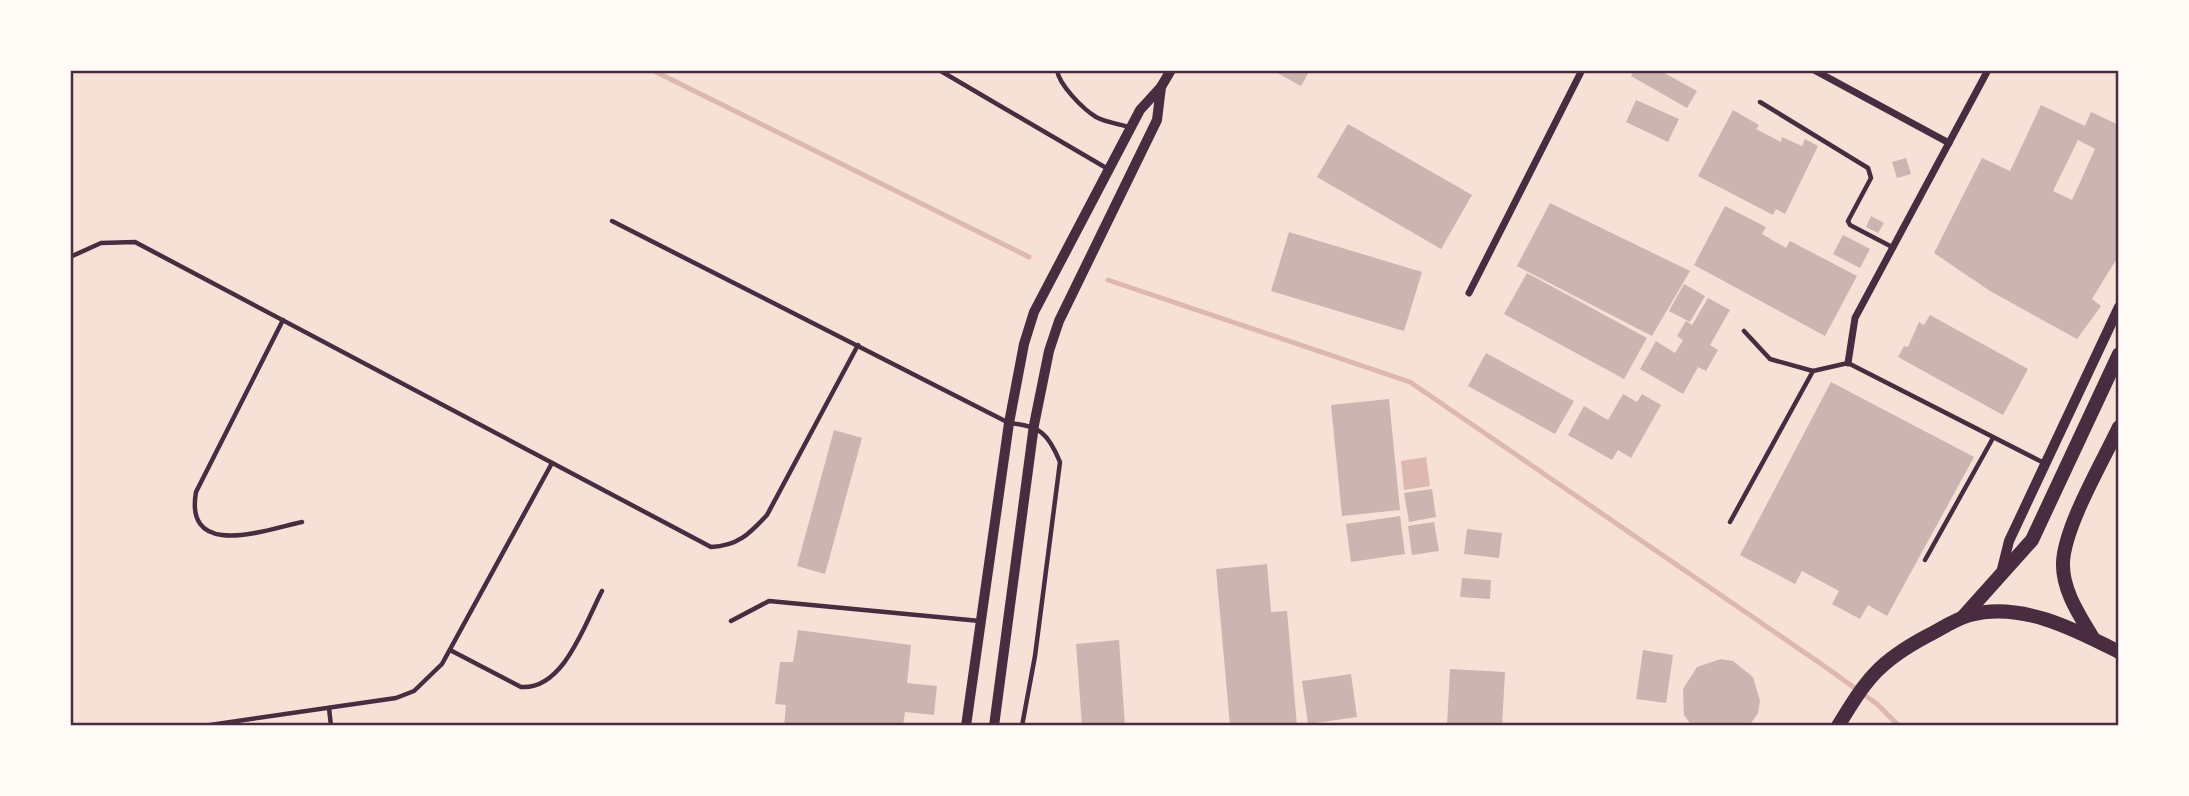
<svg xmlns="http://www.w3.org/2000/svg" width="2189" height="796" font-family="Lato,sans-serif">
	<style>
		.water { fill: #dcb8b0 }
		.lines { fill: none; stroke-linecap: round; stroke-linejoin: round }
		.stream { stroke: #dcb8b0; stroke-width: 5 }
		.building { fill: #ccb4b1; fill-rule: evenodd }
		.service { stroke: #4a2c40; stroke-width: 4.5 }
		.minor { stroke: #4a2c40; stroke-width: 7 }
		.tertiary { stroke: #4a2c40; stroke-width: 10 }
		.trunk { stroke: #4a2c40; stroke-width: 14 }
		.neatline { fill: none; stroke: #4a2c40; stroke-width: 2.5 }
	</style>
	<rect width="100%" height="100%" fill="#f7e1d7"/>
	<path class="water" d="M1426,457l4,29 -26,4 -3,-29z"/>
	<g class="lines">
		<g class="stream">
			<path d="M652,70l377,187"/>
			<path d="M1108,280l302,102 417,286 50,36 22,22"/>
		</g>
	</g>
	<g class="building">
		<path d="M1272,70h38l-9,16z"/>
		<path d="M1634,70h25l38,21 -10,17 -56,-32z"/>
		<path d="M1636,100l43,19 -11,23 -42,-20z"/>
		<path d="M2041,105l44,21 6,-14 28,13v130l-27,44 9,7 -24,33 -87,-48 -56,-38 48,-95 28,13zM2078,140l17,9 -23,51 -19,-9z"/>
		<path d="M1733,110l26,15 -3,4 25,13 1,-5 20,9 3,-7 13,7 -33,68 -9,-5 -3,6 -75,-39z"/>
		<path d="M1348,124l124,71 -31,54 -124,-72z"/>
		<path d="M1906,158l5,16 -14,4 -5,-16z"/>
		<path d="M1550,203l140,68 -38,65 -135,-70z"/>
		<path d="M1725,206l41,21 -4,7 24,14 4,-7 67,35 -32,60 -131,-71z"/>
		<path d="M1871,216l13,7 -6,10 -12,-6z"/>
		<path d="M1289,232l133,40 -18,59 -133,-40z"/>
		<path d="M1843,235l27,14 -10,19 -27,-14z"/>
		<path d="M1527,273l120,65 -23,41 -120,-65z"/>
		<path d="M1684,284l21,12 -15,26 -21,-11z"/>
		<path d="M1708,298l22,12 -20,35 8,5 -12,21 -8,-4 -15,27 -43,-25 16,-28 19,12 8,-13 -6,-4 9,-15 6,4z"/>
		<path d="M1930,315l98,54 -25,46 -105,-58 6,-11 4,1 11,-25 5,3z"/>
		<path d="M1486,353l88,48 -19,33 -87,-48z"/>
		<path d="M1831,382l143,75 -87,159 -19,-11 -8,14 -28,-15 7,-13 -37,-20 -7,13 -55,-29z"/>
		<path d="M1623,394l14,8 5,-8 19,11 -30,53 -13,-8 -6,10 -44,-25 16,-29 24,14z"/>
		<path d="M1389,399l11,111 -58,6 -11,-111z"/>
		<path d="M834,430l28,8 -37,136 -28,-8z"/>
		<path d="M1432,489l4,28 -27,5 -5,-29z"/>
		<path d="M1400,516l5,38 -54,8 -5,-38z"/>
		<path d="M1434,522l5,29 -27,4 -4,-29z"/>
		<path d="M1467,529l35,4 -3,25 -35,-4z"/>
		<path d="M1267,564l4,48 16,-1 10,115h-67l-14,-157z"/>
		<path d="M1462,578l29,2 -1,19 -30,-2z"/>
		<path d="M798,630l113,15 -4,38 30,3 -3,29 -29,-3 -2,14h-119l2,-21 -11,-1 5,-42h13z"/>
		<path d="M1119,640l6,86h-43l-6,-82z"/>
		<path d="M1643,650l30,5 -7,48 -30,-4z"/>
		<path d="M1721,659l12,2 20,16 7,24 -2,12 -9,13h-57l-8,-11 -1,-26 14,-22z"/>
		<path d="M1450,669l55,3 -3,54h-55z"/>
		<path d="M1351,674l6,43 -49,7 -6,-43z"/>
	</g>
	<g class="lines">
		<g class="service">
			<path d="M939,70l169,99"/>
			<path d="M1057,70c2,15 26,39 39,47 9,5 23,7 33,10"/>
			<path d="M1760,102l108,66 3,10 -23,43 2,4 44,23"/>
			<path d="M612,221l397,202c31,3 39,10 51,39l-25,194 -13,70"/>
			<path d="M70,257l31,-14 34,-1 576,305c27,-1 38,-13 56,-32l91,-170"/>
			<path d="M283,320l-87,172c-12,68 69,38 106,30"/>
			<path d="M1744,331l26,28 43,12"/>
			<path d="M1730,522l83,-151 35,-8 196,100"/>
			<path d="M1925,560l68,-122"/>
			<path d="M731,621l38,-20 211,20"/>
			<path d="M450,650l71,37c43,3 64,-64 81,-96"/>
			<path d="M329,708l2,18"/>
			<path d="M203,726l193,-28 18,-7 28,-27 110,-201"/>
		</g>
		<g class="minor">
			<path d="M1814,70l135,73"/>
			<path d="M1469,293l113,-223"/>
			<path d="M1848,363l7,-45 133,-248"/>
		</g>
		<g class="tertiary">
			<path d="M2001,573l8,-32 110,-234"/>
			<path d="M966,726l43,-303 15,-79 10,-32 106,-202 21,-23 10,-17"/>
			<path d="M994,726l40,-301 15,-74 10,-30 98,-201 4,-33"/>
		</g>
		<g class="trunk">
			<path d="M1963,617l69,-77 87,-186"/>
			<path d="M2093,638c-13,-22 -31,-48 -30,-75 1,-36 40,-102 56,-136"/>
			<path d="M1838,726c28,-46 40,-64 89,-90 14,-7 28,-17 43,-21 51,-14 106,15 149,37"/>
		</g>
	</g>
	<rect width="2189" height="796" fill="none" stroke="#fffaf5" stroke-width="144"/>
	<rect x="72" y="72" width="2045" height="652" class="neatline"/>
</svg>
